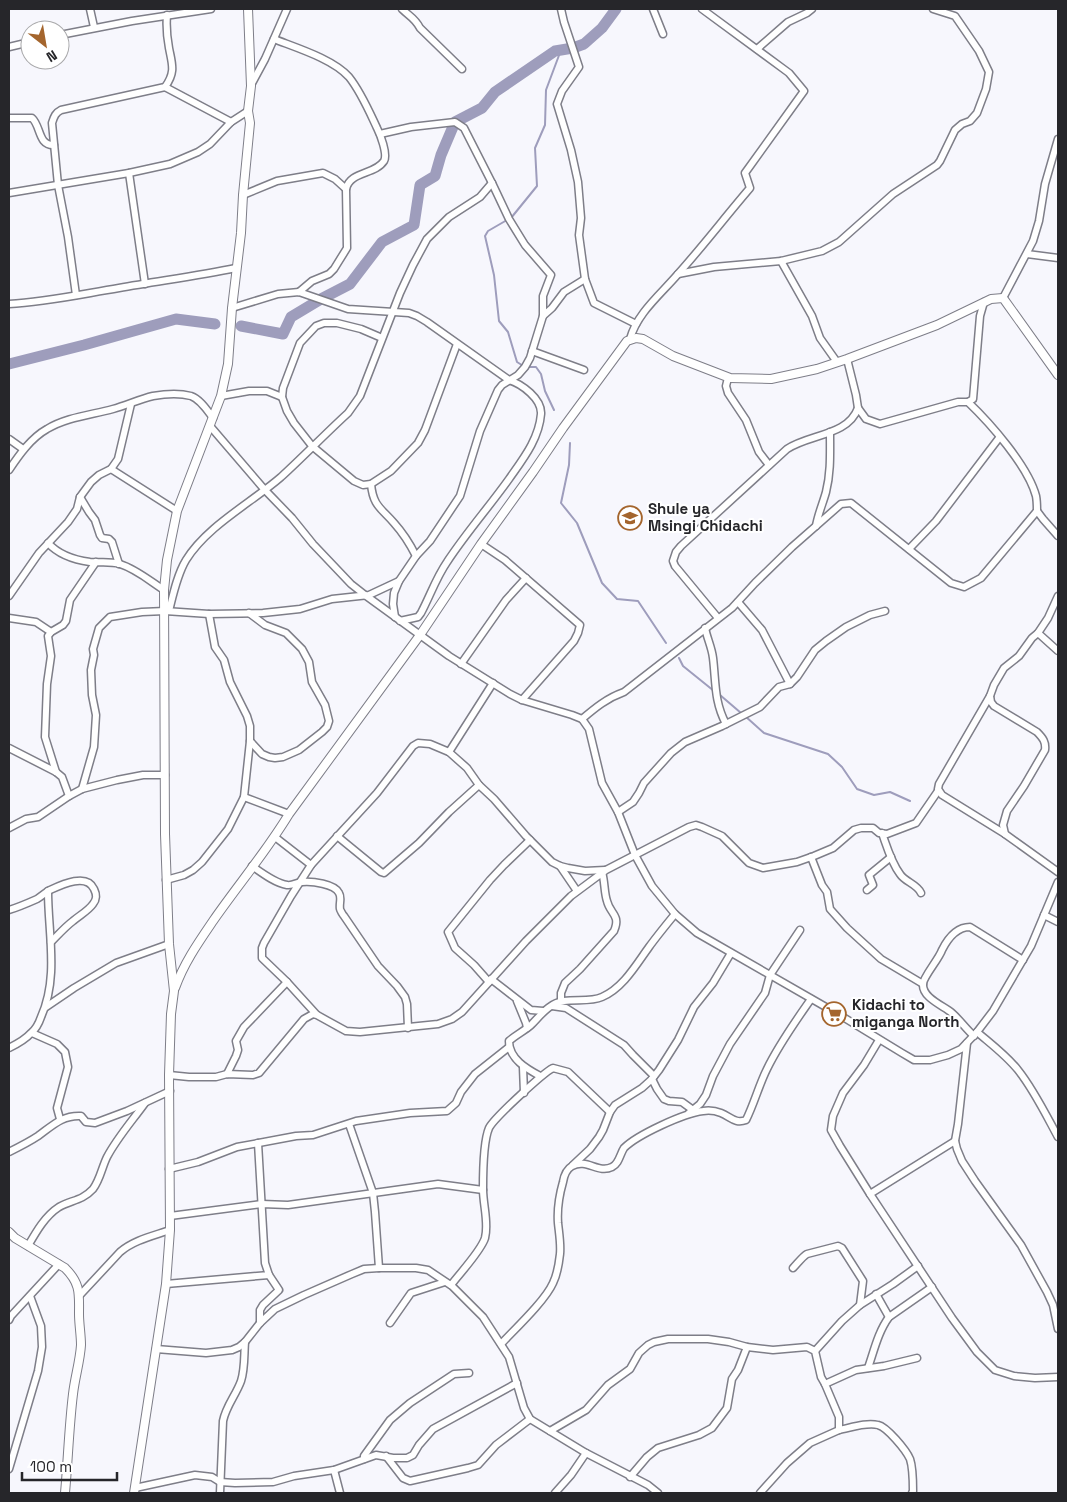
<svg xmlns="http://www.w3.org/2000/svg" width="1067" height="1502" font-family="'Space Grotesk',sans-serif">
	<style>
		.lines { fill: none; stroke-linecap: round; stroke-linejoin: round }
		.stream { stroke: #9e9dbc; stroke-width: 2 }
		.river { stroke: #9e9dbc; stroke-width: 11 }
		.minor-casing { stroke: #7e7e88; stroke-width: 9 }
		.tertiary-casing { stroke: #7e7e88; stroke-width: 10 }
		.minor { stroke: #fff; stroke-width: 6 }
		.tertiary { stroke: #fff; stroke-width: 8 }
		.labels { text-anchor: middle; stroke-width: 4; stroke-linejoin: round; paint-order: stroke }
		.poi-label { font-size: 15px; font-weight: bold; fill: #26262a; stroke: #fff; text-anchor: start }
	</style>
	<rect width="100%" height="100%" fill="#f7f7fd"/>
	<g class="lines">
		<g class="stream">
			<path d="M511,218l26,-32 -2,-38 10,-23 1,-35 15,-40"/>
			<path d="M507,220l-19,11 -3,5 9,39 5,46 9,11 9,30 8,5h11l5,7 4,17 9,19"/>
			<path d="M570,443l-1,22 -8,38 16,20 25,60 15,16 21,2 28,42"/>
			<path d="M679,658l4,8 31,25"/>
			<path d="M720,695l21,18"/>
			<path d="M745,716l19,17 64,21 14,13 15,22 17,6 16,-3 20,9"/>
		</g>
		<g class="river">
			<path d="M241,326l42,8 8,-17 30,-18 29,-15 32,-42 32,-17 6,-40 15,-9 6,-21 14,-33 27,-14 13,-16 60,-41 18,-3 11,-4 18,-16 14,-19"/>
			<path d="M9,364l75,-19 92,-26 39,5"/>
		</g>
		<g class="minor-casing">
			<g id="minor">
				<path d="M90,9l4,18"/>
				<path d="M402,9c7,7 13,9 18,19l42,41"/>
				<path d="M561,9l3,13 15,45 -17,24 -5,13 14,46 7,32 3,36 -2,17 6,44 9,24 42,21"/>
				<path d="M653,9l10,25"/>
				<path d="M60,35l72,-14 79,-12"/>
				<path d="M274,39c23,9 59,20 75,38 12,15 20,34 28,51 3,6 11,26 7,33 -9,14 -34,10 -38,28l1,59 -13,21 -5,5 -17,7 -13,11"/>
				<path d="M9,47l21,-5"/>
				<path d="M757,49l31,-27 19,-9 5,-4"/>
				<path d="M251,85l14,-26 22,-50"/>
				<path d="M165,87l66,35"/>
				<path d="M9,118h23c9,8 6,28 22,27"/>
				<path d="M380,134l31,-7 44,-5 9,6 28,55 17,36 16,26 26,30 -8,21v20l-13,42 -5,9 -7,8 -16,10 -4,5 -18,41 -20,65 -30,45 -14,15 -17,25 -5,12 -1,11 2,13"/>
				<path d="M129,173l16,111"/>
				<path d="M9,193l120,-20 41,-9 28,-12 12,-8 21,-22 17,-11"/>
				<path d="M243,195l34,-14 46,-8 12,6 11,10"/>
				<path d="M1027,254l31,4"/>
				<path d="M781,261l31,55 8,22 17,24"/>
				<path d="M678,274l36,-7 67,-6 41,-10 17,-9 54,-48 44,-29 3,-4 15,-31 7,-6 8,-3 7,-8 9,-24 3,-17 -10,-21 -24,-35 -22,-7"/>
				<path d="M76,295l-8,-58 -10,-52 -6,-62c2,-6 3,-10 9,-13l104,-23c11,-15 7,-23 4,-39 -2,-11 -3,-22 -2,-33"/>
				<path d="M1003,298l30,-57 6,-20 6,-37 13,-45"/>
				<path d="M9,304c37,-2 73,-10 110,-16 39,-7 78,-12 117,-20"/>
				<path d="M232,308l46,-14 21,-2 49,17 61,4 8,3 10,6 82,58c13,4 33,19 32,34 -2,25 -18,45 -32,65 -20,28 -43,54 -62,83 -11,16 -17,34 -26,51l-3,4 -18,4"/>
				<path d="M543,316l9,-8 12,-16 21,-13"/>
				<path d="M382,338l-21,-9 -24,-6h-13l-8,3 -16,17 -17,45 -1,9 5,14 7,12 18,23 42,35 9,4 8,-1 20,-13 27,-28 7,-13 32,-86"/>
				<path d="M630,339c7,-26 31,-45 48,-65 25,-28 48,-58 72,-86l-5,-15 59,-82 -15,-18 -87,-64"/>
				<path d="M532,351l52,19"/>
				<path d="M847,359l9,36 2,13"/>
				<path d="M728,378l-2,8 2,7 18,27 13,32 10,13"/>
				<path d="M221,396l28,-5h18l15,6"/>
				<path d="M968,402l5,-3 7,-83 4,-14"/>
				<path d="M210,426l54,63 28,29 21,26 38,40 14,11 84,61 61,38 12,6 50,15 10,4 7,10 13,54 16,29 17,43 17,31 23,28 22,19 141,81 64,39 12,7h16l18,-5 13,-6 16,-17 16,-21 38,-65 27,-64"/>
				<path d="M9,439l14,10"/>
				<path d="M111,469l66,42"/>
				<path d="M9,470c10,-15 22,-32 38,-41 20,-12 44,-14 66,-20 14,-4 27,-10 40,-13 12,-2 26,-3 38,0 9,3 16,14 22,22"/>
				<path d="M371,484c2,22 10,24 23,39 9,10 16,21 22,33"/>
				<path d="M80,497l9,15 6,8 5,15 2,3 7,1 3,3 7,22"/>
				<path d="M1037,511l6,8 15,17"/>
				<path d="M816,526c2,-12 7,-23 10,-34 5,-20 4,-39 4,-60"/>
				<path d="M48,543c10,11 27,17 42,19 10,1 20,-1 30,2 16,5 30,17 44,26"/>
				<path d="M481,544l24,16 75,65 -2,8 -4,8 -52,59"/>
				<path d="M909,549l27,-28 63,-83"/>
				<path d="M9,596l30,-43 29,-31 9,-13 3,-12 11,-15 8,-7 12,-6 7,-10 13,-55"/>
				<path d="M1058,596l-10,22 -10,15 -6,5 -13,18 -15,12 -10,17 -4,11 1,6 3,4 43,26c6,6 9,10 8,18l-21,36 -17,25 -4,14 2,9 53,38"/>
				<path d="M738,602l24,28 28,54"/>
				<path d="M169,611c4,-16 8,-36 17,-51 21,-34 65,-57 95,-83 23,-21 44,-43 67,-64l12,-17 40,-103 13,-28 14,-26 22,-22 31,-20 12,-14"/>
				<path d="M249,613l16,12 21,8 16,16 7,13 3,20 13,23 4,16 -2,6 -5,5 -23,18 -16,7 -8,1 -6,-1 -7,-3 -12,-13"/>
				<path d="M9,618l27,4 15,10"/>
				<path d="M705,628c2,10 7,20 8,30 3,25 1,43 13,66"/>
				<path d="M1038,633l20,18"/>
				<path d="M461,664l45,-64 20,-22"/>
				<path d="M990,696l-51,88 -1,5 4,6 63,39"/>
				<path d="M582,719c13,-11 25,-21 42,-27l108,-84 23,-25 37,-36 49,-43 10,-1 100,80 13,4 17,-9 56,-67c0,-5 0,-10 -1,-15 -8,-30 -46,-73 -68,-94h-10l-78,22 -14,-5 -8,-11c-10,28 -49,26 -71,41l-106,97 -5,6 -3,9 2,5 43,52"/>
				<path d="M9,748l47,24 6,5 7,19"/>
				<path d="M449,752l44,-69"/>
				<path d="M56,772l-11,-35 2,-53 4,-28 -3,-20 3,-4 12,-7 3,-4 4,-21 26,-38"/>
				<path d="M82,789l12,-42 2,-32 -4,-20 -1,-25 3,-15 -1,-6 6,-21 11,-11 32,-5 23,-1 44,3 54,-1 37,-4 32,-10 37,-4 30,-14"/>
				<path d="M244,797l45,17"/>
				<path d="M618,812l15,-10 6,-9 5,-10 27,-30 14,-11 37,-16 38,-19 19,-20 11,-3 7,-7 18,-27 11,-9 20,-14 24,-12 15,-4"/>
				<path d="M9,828l17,-9 12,-2 31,-21 13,-7 35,-9 26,-5h22"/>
				<path d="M882,833c5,14 9,29 18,41 5,8 17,10 21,19"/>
				<path d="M337,836l44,36 3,1 35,-30 30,-31 30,-27"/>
				<path d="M275,837l36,28"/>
				<path d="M811,857l11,28 5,7 3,17 17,19 34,31 42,25"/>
				<path d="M252,866c10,7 23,17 35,19 6,1 10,-3 15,-3 10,-1 33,2 37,11 3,5 0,10 1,16 0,1 3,6 4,7l34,50 19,20 8,11 2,7 1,24"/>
				<path d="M560,866l17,25"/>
				<path d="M166,880l18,-5 9,-5 9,-8 26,-33 16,-32 6,-56v-15l-3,-10 -17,-34 -6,-22 -9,-13 -6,-33"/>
				<path d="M867,890l6,-5 -4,-10 22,-18"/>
				<path d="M9,910c10,-3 19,-7 28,-11 5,-3 9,-7 13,-9 13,-6 37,-17 44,-1 3,6 3,10 -1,15 -5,7 -13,11 -20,17 -8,6 -15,14 -22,21"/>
				<path d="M1044,915l14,7"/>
				<path d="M491,979l40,31 12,1"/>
				<path d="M489,982l-15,-17 -19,-17 -7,-16 42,-52 14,-15 26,-25"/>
				<path d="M517,1001l9,22 1,5"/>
				<path d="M561,1001v-8l4,-10 15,-14 34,-38c7,-16 -4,-17 -7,-30 -3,-9 -2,-19 -5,-29"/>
				<path d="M552,1006l14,2 58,37 9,10 21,21"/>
				<path d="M46,1007l28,-19 42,-25 53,-19"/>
				<path d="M316,1014l-29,-32 -25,-24v-10l2,-5 27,-47 20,-31 66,-72 36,-47 5,-3 12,1 19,8 18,16 12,17 15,14 32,37 26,26 8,4 8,2 17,3 20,-1"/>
				<path d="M977,1032c14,12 29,23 41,38 16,20 28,45 40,67"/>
				<path d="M32,1033l25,11 8,8 3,15 -11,41 3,11"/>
				<path d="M974,1036c-8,-7 -14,-16 -22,-23 -8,-7 -30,-15 -29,-29 0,-7 16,-25 19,-34 6,-12 14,-23 28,-23l53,33"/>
				<path d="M879,1040l-15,25 -21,28 -10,23 -2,14 9,16 30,48 82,124 25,34 18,18 19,6 21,2 23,-1"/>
				<path d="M967,1043l-9,81 -3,17 2,8 5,12 13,20 46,64 26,47 6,13 5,24"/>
				<path d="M9,1048c8,-4 16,-8 22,-15 5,-4 8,-10 10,-16 18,-40 7,-84 7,-126"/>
				<path d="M523,1067l1,26"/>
				<path d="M227,1074l9,-18 2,-6 -2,-9 8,-14 43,-45"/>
				<path d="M169,1075l20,2h27l11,-3 26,1 6,-2 45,-54 9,-5 4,1 29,16 14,1 78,-8 14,-5 10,-7 64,-71 45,-45 35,-26 83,-43 7,-2 6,2 20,9 27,27 14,5 34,-6 17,-6 19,-8 21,-18 7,-2h12l6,5 8,1 29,-11 22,-32"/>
				<path d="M540,1076c-13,-7 -31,-17 -31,-35 7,-6 15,-10 22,-16 10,-10 18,-22 33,-24 12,-2 27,1 38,-4 21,-9 34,-32 47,-50 8,-11 17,-22 26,-33"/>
				<path d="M652,1079l5,10 7,10 5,2 13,1 11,8"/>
				<path d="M689,1113l11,-9 6,-9 7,-19 17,-32 35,-51 5,-18 30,-45"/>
				<path d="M349,1124l24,69 2,19 4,56"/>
				<path d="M9,1152c10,-5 20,-10 29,-16 14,-10 24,-21 43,-20l5,6 9,1 32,-12 43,-20"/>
				<path d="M573,1165l17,-16 9,-12 4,-7 7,-18 5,-7 27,-17 10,-9 7,-9 19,-30 16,-33 19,-24 18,-30"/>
				<path d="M169,1169l29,-7 39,-15 59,-11 17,-1 43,-14 54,-8 37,-2 9,-8 5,-11 14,-18 34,-27"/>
				<path d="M870,1194l85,-53"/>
				<path d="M170,1216l92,-12 26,1 150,-21 45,6"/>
				<path d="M28,1246c8,-14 17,-30 31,-39 12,-7 23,-6 34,-18 7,-9 9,-22 14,-32 10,-19 25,-36 38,-54"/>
				<path d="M793,1268c4,-4 10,-12 14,-14l31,-8 4,2 21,33 -3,24"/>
				<path d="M166,1284l103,-9 -4,-12 -7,-120"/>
				<path d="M451,1285c9,-12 30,-34 34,-47 4,-15 -2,-33 -2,-49 0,-16 0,-47 6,-61 5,-10 54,-55 64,-60l15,4 42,40"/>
				<path d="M876,1294l13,23"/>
				<path d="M80,1295l40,-43c14,-12 33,-16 50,-22"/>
				<path d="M9,1320l2,-4 48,-52"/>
				<path d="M260,1323v-13l3,-5 16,-15 -10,-15"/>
				<path d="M390,1323l21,-30 34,-11"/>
				<path d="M501,1344c14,-15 44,-43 52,-61 4,-8 6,-20 7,-29 1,-10 -1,-21 -2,-31 -1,-14 1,-27 5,-41 1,-6 4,-13 9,-16 15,-8 26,8 40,1 7,-3 8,-13 12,-19 13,-13 60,-35 79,-37 6,-1 13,0 18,2 10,4 14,11 25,7 8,-16 13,-35 21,-51 12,-25 28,-47 44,-70"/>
				<path d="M156,1349l50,4 26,-3 7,-3 6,-5 15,-19 15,-14 29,-14 48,-21 12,-5 15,-1h37l12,2 24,16 31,31 26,40 15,51 6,11 56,34 62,32 10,8"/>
				<path d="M815,1351l27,-30 18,-16 33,-21 25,-18"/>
				<path d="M868,1368c6,-17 10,-36 21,-51l43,-30"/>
				<path d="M839,1430c11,-2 27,-8 39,-5 9,2 28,25 32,34 3,9 3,22 3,32l-1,2"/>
				<path d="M550,1431l36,-21 22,-25 22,-16 9,-16 9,-8 6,-3 14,-3h40l21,3 18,5 26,3 34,-3 8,4 6,26 4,7"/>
				<path d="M386,1456l17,22 7,3 58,-13 10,-3 18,-20 34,-26"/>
				<path d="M364,1459v-3l26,-36 20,-17 44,-29 15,-1"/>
				<path d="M9,1469l29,-98 4,-24 -1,-21 -11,-30"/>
				<path d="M334,1470l6,23"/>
				<path d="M630,1477l17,-20 11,-9 41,-13 13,-7 15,-20 5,-29 6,-9 9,-23"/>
				<path d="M135,1488l60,-13 17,2 8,5 15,1 38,-1 21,-6 40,-6 42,-15 17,3h14l6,-3 6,-10 14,-16 84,-46"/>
				<path d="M220,1493l3,-72c3,-15 13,-26 18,-40 4,-12 3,-27 4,-39"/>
				<path d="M555,1493l16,-18 15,-22"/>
				<path d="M760,1493l27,-30 23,-20 29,-13v-13l-14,-33 31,-14 28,-4 33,-8"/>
			</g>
		</g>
		<g class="tertiary-casing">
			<g id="tertiary">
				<path d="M175,988c9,-25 23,-45 38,-67 25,-36 53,-69 76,-107l131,-179 61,-91 52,-72 30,-44 64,-87 9,-3 7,1 30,17 57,22 41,1 46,-10 30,-10 90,-34 54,-26 12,-1 55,77"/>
				<path d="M9,1232l6,6 50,30c16,16 14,26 14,46 0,10 2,21 2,31 -1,16 -6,32 -8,49 -4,33 -5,66 -8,99"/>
				<path d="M134,1493l32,-209 4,-54 -1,-155 2,-61 3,-23 -5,-47 -4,-110 -1,-244 3,-30 10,-49 44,-115 7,-32 4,-56 9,-75 2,-38 7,-72 -2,-12 3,-25 -3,-77"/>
			</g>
		</g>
		<use href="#minor" class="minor"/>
		<use href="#tertiary" class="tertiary"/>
	</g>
	<defs>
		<g id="school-ring" transform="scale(1.25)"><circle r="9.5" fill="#fff" stroke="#a4652d" stroke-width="1.5"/><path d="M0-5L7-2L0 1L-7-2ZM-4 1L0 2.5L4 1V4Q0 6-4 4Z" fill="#a4652d"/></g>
		<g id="supermarket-ring" transform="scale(1.25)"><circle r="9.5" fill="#fff" stroke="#a4652d" stroke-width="1.5"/><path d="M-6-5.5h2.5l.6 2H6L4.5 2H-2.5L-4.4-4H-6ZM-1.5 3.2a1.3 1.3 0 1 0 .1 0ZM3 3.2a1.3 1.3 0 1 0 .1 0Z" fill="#a4652d"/></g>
	</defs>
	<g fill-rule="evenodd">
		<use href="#school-ring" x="630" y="518"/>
		<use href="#supermarket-ring" x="834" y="1014"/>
	</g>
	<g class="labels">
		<g class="poi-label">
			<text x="648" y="514">Shule ya<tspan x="648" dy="17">Msingi Chidachi</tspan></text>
			<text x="852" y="1010">Kidachi to<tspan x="852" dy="17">miganga North</tspan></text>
		</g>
	</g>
	<rect width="1067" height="1502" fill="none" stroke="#26262a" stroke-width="20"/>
	<g transform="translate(45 45) rotate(149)"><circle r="24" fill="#ffffff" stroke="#a8a8aa"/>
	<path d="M0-4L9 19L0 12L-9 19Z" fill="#a4652d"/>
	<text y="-8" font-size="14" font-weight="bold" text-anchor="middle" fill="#26262a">N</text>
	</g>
	<path d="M22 1472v8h95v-8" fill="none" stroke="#26262a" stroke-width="2.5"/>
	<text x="30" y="1472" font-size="15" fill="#26262a" stroke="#ffffff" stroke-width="4" paint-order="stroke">100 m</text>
</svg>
